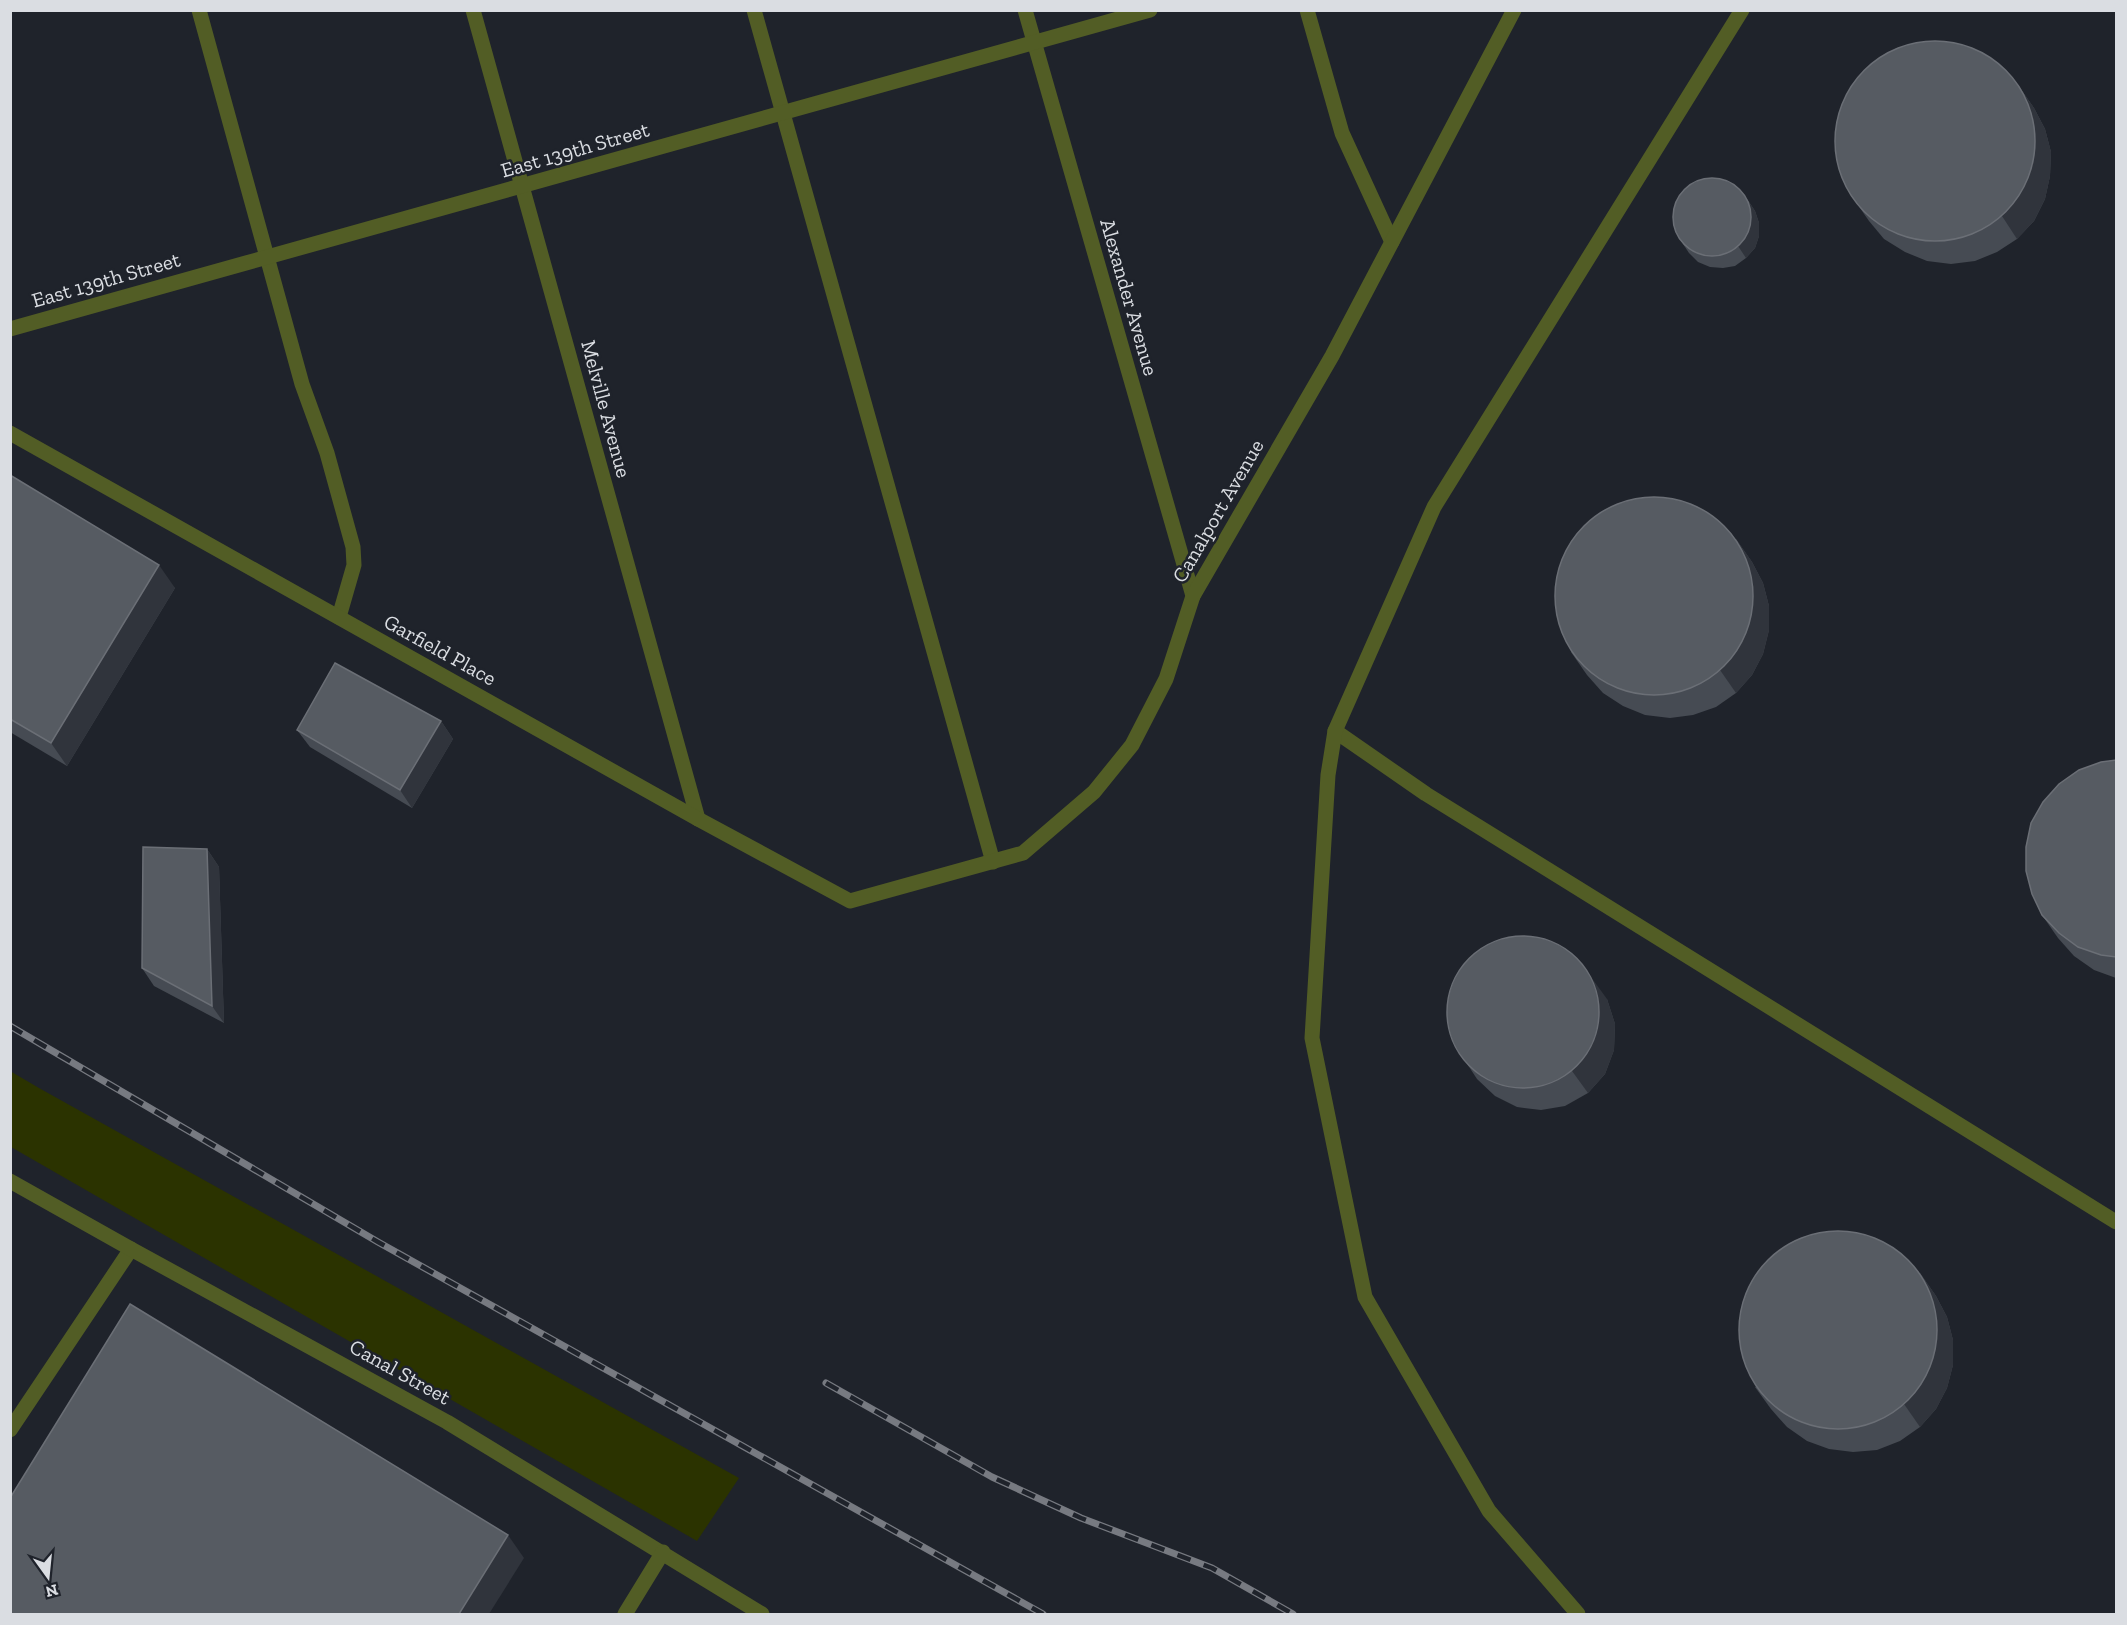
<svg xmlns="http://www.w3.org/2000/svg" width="2127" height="1625" font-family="'Zilla Slab',serif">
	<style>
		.green { fill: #2b3300 }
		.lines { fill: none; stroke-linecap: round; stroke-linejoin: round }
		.lane { stroke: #525d25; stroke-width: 15 }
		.street { stroke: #525d25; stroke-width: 15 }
		.rail-casing { stroke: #777a81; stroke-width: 7 }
		.rail { stroke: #1f232b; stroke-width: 4.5; stroke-dasharray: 14; stroke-linecap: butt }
		.wall { fill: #464b53 }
		.shaded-wall { fill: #30343c }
		.building { fill: #565b62; stroke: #6b6f76; stroke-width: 1.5 }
		.labels { text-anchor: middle; stroke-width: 5; stroke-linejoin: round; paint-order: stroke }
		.street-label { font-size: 21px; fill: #dadde2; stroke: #1f232b }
	</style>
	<rect width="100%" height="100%" fill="#1f232b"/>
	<path class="green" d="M10,1071l29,17 700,390 -42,63 -686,-394z"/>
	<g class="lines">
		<g class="lane">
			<path d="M199,10l103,374 25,69 26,94 1,18 -15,52"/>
			<path d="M754,10l239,852"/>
			<path d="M1307,10l35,123 50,109"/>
			<path d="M1335,731l91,63 690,428"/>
			<path d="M10,1430l121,-181"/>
			<path d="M1578,1614l-89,-103 -124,-214 -53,-259 16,-263 7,-44 99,-224 308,-497"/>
		</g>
		<g class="street">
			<path d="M473,10l225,809"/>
			<path d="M1025,10l168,586"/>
			<path d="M10,329l1140,-319"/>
			<path d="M10,433l688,386 152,82 173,-48 71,-61 38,-47 34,-66 27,-83 139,-240 182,-346"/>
			<path d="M10,1181l121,68 316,173 315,192"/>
			<path d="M625,1614l38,-62"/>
		</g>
		<g class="rail-casing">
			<g id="rail">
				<path d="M10,1026l368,216 665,372"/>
				<path d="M826,1383l166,94 89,41 131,50 81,46"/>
			</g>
		</g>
		<use href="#rail" class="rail"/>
	</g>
	<g class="wall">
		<path d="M2018,85l16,23 11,21 6,23 -1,24 -5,23 -11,22 -17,18 -20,13 -22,9 -24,3 -24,-3 -22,-9 -21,-13 -15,-18 -16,-23z"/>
		<path d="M1747,199l8,12 4,12v13l-4,12 -9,10 -11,8 -12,2 -13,-1 -12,-5 -9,-9 -8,-12z"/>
		<path d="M10,475l165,113 -108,178 -57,-34z"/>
		<path d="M1736,539l16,23 11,21 6,23v24l-6,24 -11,21 -16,18 -20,14 -23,8 -23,3 -25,-3 -22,-9 -20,-13 -16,-18 -16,-23z"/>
		<path d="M441,721l12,18 -41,69 -102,-61 -13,-17z"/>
		<path d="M2116,760v218l-22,-8 -20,-14 -16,-18 -16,-23z"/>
		<path d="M207,849l12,18 5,156 -70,-37 -12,-18z"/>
		<path d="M1607,999l8,25 -1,26 -9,24 -17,19 -23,13 -24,4 -24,-3 -22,-11 -18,-17 -15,-23z"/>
		<path d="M1920,1273l16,23 11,21 6,23v25l-6,23 -11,21 -16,18 -20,14 -23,9 -24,2 -24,-3 -22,-8 -20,-14 -16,-18 -16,-22z"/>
	</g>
	<g class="shaded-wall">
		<path d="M2018,85l16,23 11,21 6,23 -1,24 -5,23 -11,22 -17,18 -15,-23z"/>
		<path d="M1747,199l8,12 4,12v13l-4,12 -9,10 -8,-12z"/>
		<path d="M1736,539l16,23 11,21 6,23v24l-6,24 -11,21 -16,18 -16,-23z"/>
		<path d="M159,565l16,23 -108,178 -16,-23z"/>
		<path d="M441,721l12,18 -41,69 -12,-18z"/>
		<path d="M207,849l12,18 5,156 -12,-17z"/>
		<path d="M1591,977l16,22 8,25 -1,26 -9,24 -17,19 -16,-22z"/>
		<path d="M1920,1273l16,23 11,21 6,23v25l-6,23 -11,21 -16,18 -16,-23z"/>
		<path d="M508,1535l16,23 -35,56h-30z"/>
	</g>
	<g class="building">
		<circle cx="1935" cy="141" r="100"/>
		<circle cx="1712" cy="217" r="39"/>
		<path d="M10,475l149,90 -108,178 -41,-24z"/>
		<circle cx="1654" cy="596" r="99"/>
		<path d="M335,663l106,58 -41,69 -103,-60z"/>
		<path d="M2116,760v197l-15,-2 -23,-8 -19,-14 -17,-18 -10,-21 -6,-23v-24l5,-24 12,-21 16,-18 20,-14 22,-8z"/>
		<path d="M143,847l64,2 5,157 -70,-38z"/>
		<circle cx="1523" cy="1012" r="76"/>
		<circle cx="1838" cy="1330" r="99"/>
		<path d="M130,1304l378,231 -49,79h-449v-116z"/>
	</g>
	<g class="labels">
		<g class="street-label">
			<text transform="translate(575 150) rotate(-16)" y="7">East 139th Street</text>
			<text transform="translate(106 280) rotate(-16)" y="7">East 139th Street</text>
			<text transform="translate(1129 297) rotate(74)" y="7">Alexander Avenue</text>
			<text transform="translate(606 409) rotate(75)" y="7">Melville Avenue</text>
			<text transform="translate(1218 511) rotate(-60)" y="7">Canalport Avenue</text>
			<text transform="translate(440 650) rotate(29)" y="7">Garfield Place</text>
			<text transform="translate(400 1372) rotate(29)" y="7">Canal Street</text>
		</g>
	</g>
	<rect width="2127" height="1625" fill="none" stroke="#dadde2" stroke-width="24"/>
	<g transform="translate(48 1577) rotate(165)" stroke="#1f232b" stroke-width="4.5" paint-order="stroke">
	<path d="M0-4.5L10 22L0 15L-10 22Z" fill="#dadde2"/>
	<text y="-9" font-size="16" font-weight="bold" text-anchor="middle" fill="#dadde2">N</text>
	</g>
</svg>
